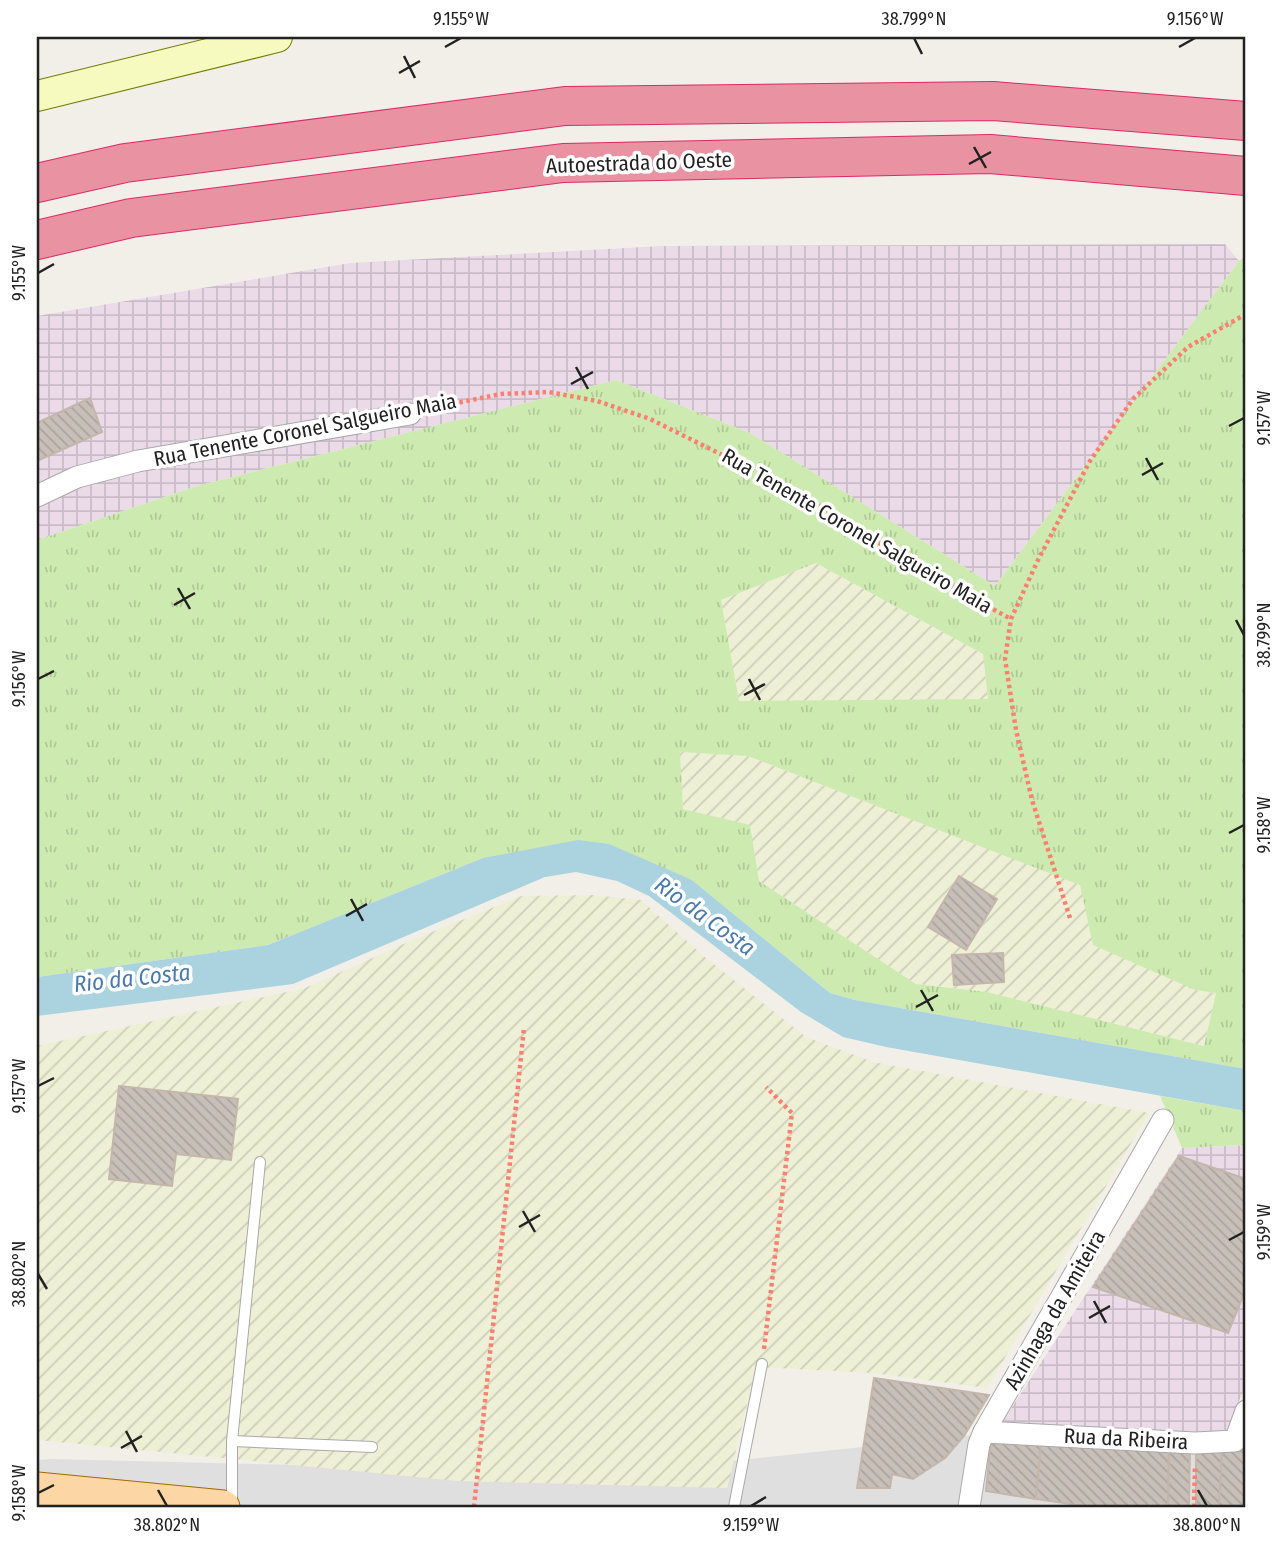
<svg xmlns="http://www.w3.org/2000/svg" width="1283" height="1544" font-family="'Fira Sans Condensed',sans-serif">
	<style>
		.residential { fill: #e0dfdf }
		.industrial { fill: url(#industrial-grid) }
		.farmland { fill: url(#farmland-furrows) }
		.grass { fill: url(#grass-tufts); fill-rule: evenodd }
		.water { fill: #aad3df }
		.building { fill: url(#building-back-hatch); stroke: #c4b6ab; stroke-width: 2 }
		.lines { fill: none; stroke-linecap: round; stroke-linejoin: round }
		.lane-casing { stroke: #a9a9a9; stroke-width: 12 }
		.street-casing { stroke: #a9a9a9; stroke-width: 23 }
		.secondary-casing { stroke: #707d05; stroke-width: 32 }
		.primary-casing { stroke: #a06b00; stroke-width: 35 }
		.highway-casing { stroke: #dc2a67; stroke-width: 40 }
		.path { stroke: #fa8072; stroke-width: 4.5; stroke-dasharray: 3.5 3.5; stroke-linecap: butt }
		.lane { stroke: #fff; stroke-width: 10 }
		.street { stroke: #fff; stroke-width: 21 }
		.secondary { stroke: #f7fabf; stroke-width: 30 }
		.primary { stroke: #fcd6a4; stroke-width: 33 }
		.highway { stroke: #e892a2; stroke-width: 38 }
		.ticks { fill: none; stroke: #222; stroke-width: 2.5 }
		.labels { text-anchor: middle; stroke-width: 7; stroke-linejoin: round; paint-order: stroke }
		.street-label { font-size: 21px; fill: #222; stroke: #fff }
		.water-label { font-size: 23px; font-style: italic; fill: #4a7aab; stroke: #fff }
		.neatline { fill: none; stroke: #222; stroke-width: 2.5 }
		.ticks-label { font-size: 18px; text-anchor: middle; fill: #222 }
	</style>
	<defs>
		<pattern id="industrial-grid" width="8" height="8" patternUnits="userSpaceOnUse" patternTransform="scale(1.75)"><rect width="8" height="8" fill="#ebdbe8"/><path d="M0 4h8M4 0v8" fill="none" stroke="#c9bcc7"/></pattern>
		<pattern id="farmland-furrows" width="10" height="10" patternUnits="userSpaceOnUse" patternTransform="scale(1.75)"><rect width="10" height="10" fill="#eef0d5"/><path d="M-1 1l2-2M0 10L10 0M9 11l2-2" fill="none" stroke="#ccceb7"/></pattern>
		<pattern id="grass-tufts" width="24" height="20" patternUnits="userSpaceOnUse" patternTransform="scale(1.75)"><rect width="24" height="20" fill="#cdebb0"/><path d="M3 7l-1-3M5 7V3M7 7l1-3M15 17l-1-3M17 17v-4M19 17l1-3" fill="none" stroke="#b0c997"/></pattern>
		<pattern id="building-back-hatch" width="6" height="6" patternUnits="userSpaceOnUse" patternTransform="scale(1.75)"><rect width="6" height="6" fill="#c7bfb8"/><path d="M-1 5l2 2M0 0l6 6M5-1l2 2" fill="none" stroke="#aba49e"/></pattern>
	</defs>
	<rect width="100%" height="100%" fill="#f2efe9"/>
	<path class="residential" d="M1246,1419v88h-1209v-47l14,-1 567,14 497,-53z"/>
	<g class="industrial">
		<path d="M1225,244l14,17 -244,325 -245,-153 -134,-53 -419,106 -160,54v-224l313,-53 312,-17z"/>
		<path d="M1246,1145v240l-24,55 -216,-12 -4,-6 180,-274z"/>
	</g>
	<g class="farmland">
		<path d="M816,563l167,91 5,46 -249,1 -18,-101z"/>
		<path d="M680,752l68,4 333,129 13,60 101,45 21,3 -12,53 -217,-54 -71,-8 -157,-103 -10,-56 -66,-15z"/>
		<path d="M593,895l48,5 65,58 100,79 67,25 276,51 -162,275 -114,-15 -117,-6 -29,121 -269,-7 -421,-41v-394l268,-58 112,-50 105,-42z"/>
	</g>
	<g class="grass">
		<path d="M1246,255v814l-391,-69 -25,-7 -138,-113 -209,-22 -215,87 -231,32v-437l160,-54 419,-106 134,53 245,153 244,-325zM816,563l167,91 5,45 -249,2 -18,-101zM680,752l68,4 332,129 13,60 102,45 21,3 -12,53 -217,-54 -71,-8 -157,-103 -9,-56 -67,-16z"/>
		<path d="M1160,1096l86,15v34l-64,3z"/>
	</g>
	<path class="water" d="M578,840l31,4 83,36 138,113 25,7 391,69v42l-360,-64 -43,-10 -42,-25 -152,-116 -32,-15 -41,-9 -31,5 -252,107 -256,32v-39l231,-32 215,-87z"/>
	<g class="building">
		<path d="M90,398l12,34 -65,29v-38z"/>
		<path d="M959,876l38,23 -31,51 -38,-23z"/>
		<path d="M1003,953l1,29 -50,3 -2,-30z"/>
		<path d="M119,1086l119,13 -7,61 -55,-6 -4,32 -63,-7z"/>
		<path d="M1179,1156l67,23v110l-18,44 -135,-46z"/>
		<path d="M874,1378l115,17 -25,41 -19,22 -32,21 -21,-5 -2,14h-33z"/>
		<path d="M991,1439l50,3 -5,57 -50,-8z"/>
		<path d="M1041,1442l128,6 -1,59h-77l-55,-8z"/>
		<path d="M1169,1448h21l-1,59h-21z"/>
		<path d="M1196,1450l26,1 -3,56h-23z"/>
		<path d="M1244,1450v57h-25l3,-56z"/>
		<rect x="1244" y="1450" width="2" height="57"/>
	</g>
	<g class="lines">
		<g class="lane-casing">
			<g id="lane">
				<path d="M232,1441l140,6"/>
				<path d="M232,1507v-66l28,-279"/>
				<path d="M734,1507l28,-143"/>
			</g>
		</g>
		<g class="street-casing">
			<g id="street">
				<path d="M37,496l40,-19 61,-16 272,-47"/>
				<path d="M984,1432l211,11 40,-2 11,-30"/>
				<path d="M969,1507l10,-63 5,-12 179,-312"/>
			</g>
		</g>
		<g class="secondary-casing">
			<path id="secondary" d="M37,96l240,-59"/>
		</g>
		<g class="primary-casing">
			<path id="primary" d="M37,1489l186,18"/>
		</g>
		<g class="highway-casing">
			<g id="highway">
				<path d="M37,183l88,-20 440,-57 428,-5 253,20"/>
				<path d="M37,240l94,-22 432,-55 427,-9 256,22"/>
			</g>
		</g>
		<g class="path">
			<path d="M432,408l69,-14 48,-2 48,9 53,18 151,75 131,82 79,43"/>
			<path d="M1070,918l-38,-118 -16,-70 -11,-71 6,-40 27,-59 52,-99 43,-62 55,-52 58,-33"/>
			<path d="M764,1349l28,-236 -26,-26"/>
			<path d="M474,1507l50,-479"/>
			<path d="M1194,1507l1,-41"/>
		</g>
		<use href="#lane" class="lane"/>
		<use href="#street" class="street"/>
		<use href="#secondary" class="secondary"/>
		<use href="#primary" class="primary"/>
		<use href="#highway" class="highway"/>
	</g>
	<path class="ticks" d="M914,38l8,16M445,47l16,-9M1179,47l16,-9M404,56l11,22M399,73l21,-12M974,147l12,21M969,164l22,-12M38,273l16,-9M576,367l12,22M571,384l22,-12M1229,426l15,-8M1146,458l12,22M1142,475l21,-12M178,588l12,21M174,605l21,-12M1236,620l8,15M38,679l16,-8M749,679l11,21M744,695l21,-11M1229,833l15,-8M351,899l12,22M346,916l21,-12M921,990l12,21M916,1007l22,-12M38,1086l16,-8M523,1211l12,21M519,1227l21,-12M1229,1240l15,-8M38,1274l9,15M1094,1301l12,22M1089,1318l21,-12M126,1431l11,21M121,1448l21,-12M158,1490l9,16M1198,1490l9,16M38,1493l16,-8M751,1506l15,-9"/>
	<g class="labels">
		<g class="street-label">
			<text transform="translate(639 163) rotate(-2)" y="7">Autoestrada do Oeste</text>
			<text transform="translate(305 430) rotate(-11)" y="7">Rua Tenente Coronel Salgueiro Maia</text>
			<text transform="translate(857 531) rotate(30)" y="7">Rua Tenente Coronel Salgueiro Maia</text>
			<text transform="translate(1055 1310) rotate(-60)" y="7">Azinhaga da Amiteira</text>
			<text transform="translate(1126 1439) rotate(3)" y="7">Rua da Ribeira</text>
		</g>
		<g class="water-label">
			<text transform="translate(705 916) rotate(36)" y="8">Rio da Costa</text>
			<text transform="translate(132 978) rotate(-6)" y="8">Rio da Costa</text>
		</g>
	</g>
	<rect width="1283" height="1544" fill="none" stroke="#ffffff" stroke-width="77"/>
	<rect x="38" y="38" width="1206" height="1468" class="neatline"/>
	<g class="ticks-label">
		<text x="461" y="25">9.155°W</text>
		<text x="914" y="25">38.799°N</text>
		<text x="1195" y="25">9.156°W</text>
		<text transform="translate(19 273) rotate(-90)" y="6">9.155°W</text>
		<text transform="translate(1264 418) rotate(-90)" y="6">9.157°W</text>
		<text transform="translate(1264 635) rotate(-90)" y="6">38.799°N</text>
		<text transform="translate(19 679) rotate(-90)" y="6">9.156°W</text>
		<text transform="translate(1264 825) rotate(-90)" y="6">9.158°W</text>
		<text transform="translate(19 1086) rotate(-90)" y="6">9.157°W</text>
		<text transform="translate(1264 1232) rotate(-90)" y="6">9.159°W</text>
		<text transform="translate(19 1274) rotate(-90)" y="6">38.802°N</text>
		<text transform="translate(19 1493) rotate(-90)" y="6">9.158°W</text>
		<text x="167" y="1531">38.802°N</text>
		<text x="751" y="1531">9.159°W</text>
		<text x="1207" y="1531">38.800°N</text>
	</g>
</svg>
